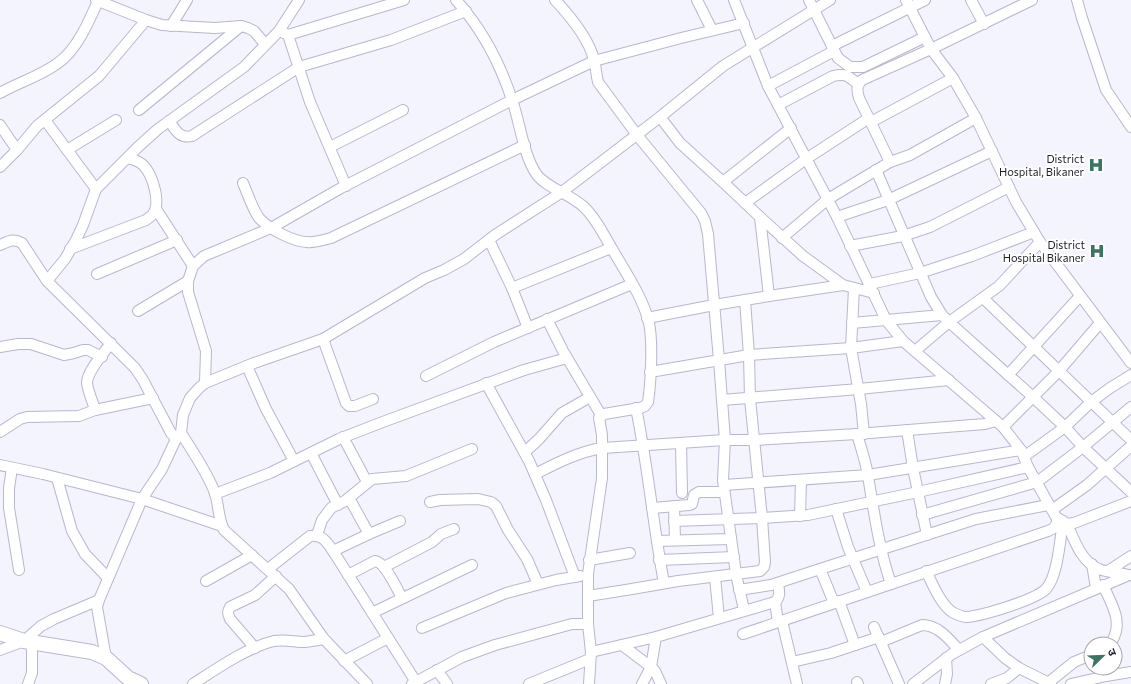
<svg xmlns="http://www.w3.org/2000/svg" width="1131" height="684" font-family="Commissioner,'Noto Sans Devanagari',sans-serif">
	<style>
		.lines { fill: none; stroke-linecap: round; stroke-linejoin: round }
		.street-casing { stroke: #b7b7ce; stroke-width: 12 }
		.secondary-casing { stroke: #b7b7ce; stroke-width: 16 }
		.street { stroke: #fff; stroke-width: 10 }
		.secondary { stroke: #fff; stroke-width: 14 }
		.labels { text-anchor: middle; stroke-width: 4; stroke-linejoin: round; paint-order: stroke }
		.poi-label { font-size: 11px; fill: #1f1f27; stroke: #fff; text-anchor: end }
	</style>
	<rect width="100%" height="100%" fill="#f4f4fe"/>
	<g class="lines">
		<g class="street-casing">
			<g id="street">
				<path d="M96,0l50,20 16,5 53,3 26,-2 7,2 6,3 11,13"/>
				<path d="M456,0c26,29 44,63 56,100 8,22 11,55 25,75 10,13 33,19 47,32 12,11 19,27 27,40 13,23 32,50 38,76 4,19 2,59 -1,79l-3,4 -5,2 -36,6 -5,4 3,17v43l-14,96v50l3,28 -2,32"/>
				<path d="M555,0c15,16 34,39 39,60 2,7 2,14 4,22l39,53 64,78 4,8 3,13 11,126 6,80 -2,40 13,94 8,36"/>
				<path d="M697,0l15,30"/>
				<path d="M734,0l34,86 69,131 49,103 17,21 100,86 18,23 7,17 28,50 11,7 7,-1 57,-22"/>
				<path d="M809,0l29,58 12,9h13l62,-30"/>
				<path d="M906,0l25,49 22,29 23,40 40,84 24,40 91,121"/>
				<path d="M971,0l13,24"/>
				<path d="M1077,0l5,18 24,72 25,37"/>
				<path d="M171,26l16,-26"/>
				<path d="M282,32l6,3 116,-35"/>
				<path d="M288,35l22,67 36,84"/>
				<path d="M832,46l93,-46"/>
				<path d="M768,86l66,-35"/>
				<path d="M0,93c19,-11 41,-17 58,-30 19,-13 31,-42 40,-62"/>
				<path d="M778,105l55,-29c13,-3 15,0 25,8"/>
				<path d="M139,110l102,-84"/>
				<path d="M660,117l20,26 43,39 37,35 43,39 40,29 31,8"/>
				<path d="M45,120l51,69"/>
				<path d="M169,121c7,9 10,18 23,15l107,-69 92,-27 75,-29"/>
				<path d="M871,122l82,-44"/>
				<path d="M0,125l17,25"/>
				<path d="M330,147l73,-37"/>
				<path d="M67,150l49,-30"/>
				<path d="M890,162l-31,-64c-2,-8 -3,-12 3,-18l69,-31 101,-49"/>
				<path d="M0,167l17,-17 20,-24 62,-50 47,-56"/>
				<path d="M876,170l55,127 11,18 7,7 84,75 32,30 18,20 48,45"/>
				<path d="M723,182l68,-54"/>
				<path d="M243,183c4,9 11,30 17,36 9,10 34,23 47,23 8,1 16,-2 24,-4l194,-93"/>
				<path d="M745,203l61,-44 63,-41"/>
				<path d="M156,209l37,57"/>
				<path d="M837,217l51,-17 104,-49"/>
				<path d="M782,238l46,-39 62,-37 20,-7 66,-37"/>
				<path d="M489,240l23,48 16,40"/>
				<path d="M0,245c9,-4 13,-7 22,-2l25,38 88,87 8,12 28,53 5,6"/>
				<path d="M850,246l53,-10 27,-9 79,-40"/>
				<path d="M70,249l76,-29c2,-2 6,-4 7,-6 8,-11 0,-38 -9,-48 -4,-5 -10,-6 -16,-8"/>
				<path d="M97,274l80,-34"/>
				<path d="M47,281l18,-22 11,-19 7,-15 13,-36 42,-42 20,-18 86,-62 35,-36 20,-31"/>
				<path d="M870,284l50,-11 52,-17 62,-24"/>
				<path d="M512,288l99,-40"/>
				<path d="M854,288l-3,60 10,56 3,30"/>
				<path d="M769,296l74,-11"/>
				<path d="M983,298l148,142"/>
				<path d="M138,311l50,-30"/>
				<path d="M647,318l67,-13 55,-9 -9,-79"/>
				<path d="M547,319l16,32 38,64"/>
				<path d="M852,323l90,-8"/>
				<path d="M323,339l23,64 3,3h6l18,-7"/>
				<path d="M0,347l18,-3h13l33,11 10,-2 9,-3h5l14,7"/>
				<path d="M915,351l34,-29 50,-36 41,-44"/>
				<path d="M247,366l19,43 28,52"/>
				<path d="M650,372l99,-17 102,-7 52,-7"/>
				<path d="M1008,375l72,-79"/>
				<path d="M426,376l68,-34 138,-58"/>
				<path d="M205,383l1,-32 -18,-59v-11l5,-15 11,-10 67,-28 70,-40 171,-88 82,-39 87,-23 63,-15"/>
				<path d="M486,383l43,78 17,39 29,77"/>
				<path d="M722,400l137,-11 90,-9"/>
				<path d="M636,408c12,58 17,117 28,175"/>
				<path d="M95,410c-2,-8 -7,-18 -8,-27 0,-12 17,-30 24,-40"/>
				<path d="M1003,427l55,-55 42,-49"/>
				<path d="M907,430l6,38 14,67"/>
				<path d="M0,432l20,-13 7,-2 52,-1 16,-6 58,-12"/>
				<path d="M181,433c12,19 26,39 34,60 4,13 3,25 9,37l65,59 35,50 43,45"/>
				<path d="M857,434c4,14 9,28 11,42 6,36 11,73 23,108"/>
				<path d="M343,437l24,45"/>
				<path d="M681,443l1,50"/>
				<path d="M525,452l14,-13 23,-26 28,-16"/>
				<path d="M311,453l27,52"/>
				<path d="M1025,456l40,-29 26,-25 19,-14 21,-13"/>
				<path d="M0,465l43,9 99,25 80,27"/>
				<path d="M12,468l-3,20v20l10,62"/>
				<path d="M535,474c22,-11 43,-22 67,-26l123,-8h30l102,-6 128,-10 11,-3"/>
				<path d="M57,478l15,53 13,23 23,24"/>
				<path d="M724,485l144,-10 153,-25"/>
				<path d="M215,494l55,-21 69,-34 41,-16 144,-53 43,-12"/>
				<path d="M349,498l20,36"/>
				<path d="M430,502l10,-2 38,-1 13,3 5,4 12,24 19,29 11,25"/>
				<path d="M674,506l1,34"/>
				<path d="M652,508l37,-3 3,-1 2,-9 5,-3h25"/>
				<path d="M836,509l12,38 19,45"/>
				<path d="M1052,510l35,-25 44,-39"/>
				<path d="M922,515l115,-33 46,-35 48,-40"/>
				<path d="M800,516l1,-36"/>
				<path d="M674,521l88,-3 46,-3 110,-23 110,-25"/>
				<path d="M1067,524c7,15 14,38 32,45 9,4 20,3 30,6"/>
				<path d="M317,535l5,-15 9,-12 14,-7 27,-22 34,-3 66,-27"/>
				<path d="M657,541l74,-2"/>
				<path d="M333,551l36,-17 31,-13"/>
				<path d="M589,560l41,-7"/>
				<path d="M659,560l75,-3"/>
				<path d="M1092,564l4,24"/>
				<path d="M384,567l48,-25 9,-8 13,-5"/>
				<path d="M268,569l42,-33c12,-2 17,6 23,15l83,131"/>
				<path d="M926,571c7,14 14,32 26,41 4,2 10,5 14,5 16,-1 69,-17 80,-28 12,-13 14,-50 17,-68"/>
				<path d="M1108,571l23,-15"/>
				<path d="M348,575l27,-14c10,1 22,28 27,37"/>
				<path d="M715,577l4,41"/>
				<path d="M206,581l46,-26"/>
				<path d="M1103,585c9,20 22,39 7,59"/>
				<path d="M739,590l32,-5 49,-16"/>
				<path d="M588,596l44,-7 46,-8 82,-10 4,-4 1,-5 -3,-44 -12,-119 -1,-44 -4,-55"/>
				<path d="M839,601l16,44"/>
				<path d="M775,602l3,20"/>
				<path d="M834,603l-14,-34 156,-50 72,-14"/>
				<path d="M372,613l100,-48"/>
				<path d="M782,621l15,63"/>
				<path d="M874,627l25,57"/>
				<path d="M422,628l84,-35 50,-13 24,-4"/>
				<path d="M743,634l305,-103 6,-3 5,-9"/>
				<path d="M983,637l22,21 14,10 32,16"/>
				<path d="M881,642l41,-17c16,0 27,14 37,25"/>
				<path d="M622,645l29,22 4,4 6,13"/>
				<path d="M255,648l-25,-29c-2,-5 -3,-7 0,-12l25,-12 21,-19"/>
				<path d="M0,650l24,-9 17,-15 13,-7 45,-19"/>
				<path d="M591,652l65,-15 119,-35c6,-5 4,-12 3,-19"/>
				<path d="M106,658l-9,-51 2,-7 43,-101 20,-30 14,-30 5,-6 2,-18 7,-17 9,-10 6,-5 49,-20 69,-24 102,-61 19,-8 20,-11 31,-24 67,-43 98,-75 63,-51 107,-66"/>
				<path d="M344,661l44,-23"/>
				<path d="M792,662l39,-9 48,-16"/>
				<path d="M437,670l10,14"/>
				<path d="M857,682l1,2"/>
				<path d="M1048,683l26,-21 17,-7"/>
				<path d="M28,684l4,-11v-31"/>
				<path d="M193,684c23,-15 55,-37 81,-43 11,-2 21,1 31,1 6,-1 13,-2 19,-3"/>
				<path d="M412,684l50,-27 33,-12 77,-21h16"/>
				<path d="M529,684l61,-25"/>
				<path d="M642,684l9,-17 5,-30"/>
				<path d="M913,684l39,-30 31,-17 146,-62"/>
				<path d="M945,684l2,-10 -1,-16"/>
				<path d="M991,684l16,-6 12,-10"/>
				<path d="M1071,684l35,-8 25,-4"/>
			</g>
		</g>
		<g class="secondary-casing">
			<path id="secondary" d="M0,633l24,8 68,11 14,6 22,20 13,6"/>
		</g>
		<use href="#street" class="street"/>
		<use href="#secondary" class="secondary"/>
	</g>
	<defs>
		<g id="hospital-bare" transform="scale(1.2)"><path d="M-5-5h3v3.5h4V-5h3V5h-3V1.5h-4V5h-3Z" fill="#397662" stroke="#fff" stroke-width="2.5" paint-order="stroke"/></g>
	</defs>
	<g fill-rule="evenodd">
		<use href="#hospital-bare" x="1096" y="165"/>
		<use href="#hospital-bare" x="1097" y="251"/>
	</g>
	<g class="labels">
		<g class="poi-label">
			<text x="1084" y="163">District<tspan x="1084" dy="13">Hospital, Bikaner</tspan></text>
			<text x="1085" y="249">District<tspan x="1085" dy="13">Hospital Bikaner</tspan></text>
		</g>
	</g>
	<g transform="translate(1103 656) rotate(67)"><circle r="19" fill="#ffffff" stroke="#a5a5a9"/>
	<path d="M0-3L7 15L0 10L-7 15Z" fill="#397662"/>
	<text y="-6" font-size="11" font-weight="bold" text-anchor="middle" fill="#1f1f27">उ</text>
	</g>
</svg>
